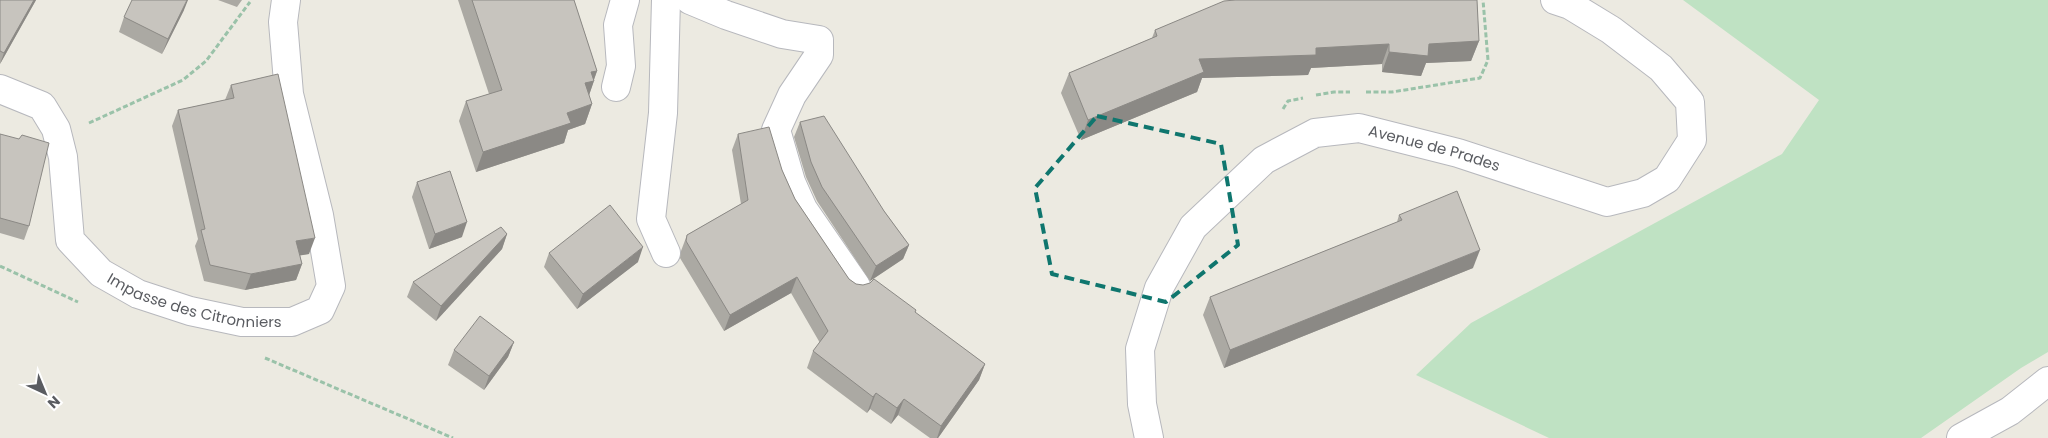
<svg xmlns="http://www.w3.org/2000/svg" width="2048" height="438" font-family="Poppins,sans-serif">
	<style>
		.green { fill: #bfe2c3 }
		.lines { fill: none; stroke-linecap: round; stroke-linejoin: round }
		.minor-casing { stroke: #b7b8bd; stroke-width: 30 }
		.path { stroke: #9ac2a9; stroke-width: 3; stroke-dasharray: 5 2.5; stroke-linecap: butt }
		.minor { stroke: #fff; stroke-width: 28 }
		.wall { fill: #aba9a3 }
		.shaded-wall { fill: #8b8985 }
		.building { fill: #c7c4be; stroke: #8b8985 }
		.marked { fill: none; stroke: #0f766e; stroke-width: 4; stroke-dasharray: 10 6; stroke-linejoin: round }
		.labels { text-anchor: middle; stroke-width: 5; stroke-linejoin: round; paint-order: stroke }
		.street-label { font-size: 15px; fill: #5a5c61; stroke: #fff }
	</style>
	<rect width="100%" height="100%" fill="#eceae1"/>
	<path class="green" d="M1683,0h365v352l-27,16 -100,70h-372l-133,-63 55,-52 311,-169 37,-54z"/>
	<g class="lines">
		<g class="minor-casing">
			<g id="minor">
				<path d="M690,0l36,15 56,19 37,6v15l-27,40 -16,35 15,52 12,27 53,77"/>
				<path d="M616,87l5,-21 -3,-41 7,-25"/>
				<path id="s1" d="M0,89l42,17 14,23 7,28 7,83 31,33 37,21 52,17 52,11h50l28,-12 11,-24 -12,-71 -30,-121 -6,-72 3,-22"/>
				<path d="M666,253l-15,-34 12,-106 3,-113"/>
				<path id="s2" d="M1149,438l-7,-34 -2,-55 19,-61 34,-61 71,-67 51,-27 44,-5 99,25 149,49 36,-9 24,-14 25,-39 -2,-38 -29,-34 -50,-38 -41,-25 -15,-5"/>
				<path d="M1961,438l49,-27 38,-30"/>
			</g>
		</g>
		<g class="path">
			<path d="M1366,92h26l88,-14 8,-18 -5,-60"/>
			<path d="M1316,95l18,-3h16"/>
			<path d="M1283,109l5,-8 15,-3"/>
			<path d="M89,123l94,-43 23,-19 44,-59"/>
			<path d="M0,266l78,36"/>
			<path d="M265,358l188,80"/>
		</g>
		<use href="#minor" class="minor"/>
	</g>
	<g class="wall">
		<path d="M0,0h36l-36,64z"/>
		<path d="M218,0h24l-5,7z"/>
		<path d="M458,0h116l23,71 -8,24 3,9 -7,20 -17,6 -4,13 -88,29 -17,-51 7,-20 23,-7z"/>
		<path d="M1233,0h244l2,41 -8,20 -45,2 -5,13 -39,-4v-8l-71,4 -3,7 -106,3 -5,14 -116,48 -20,-47 8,-20 83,-35 3,-8z"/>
		<path d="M184,10l-22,44 -43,-22 5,-15z"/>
		<path d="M231,85l78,169 -9,1 2,9 -6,16 -51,10 -41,-9 -9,-35 3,-7 -26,-113 6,-16 47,-10z"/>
		<path d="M800,122l84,89 25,34 -6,14 -33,22 -53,-80 -11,-24 -12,-40z"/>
		<path d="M0,134l29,92 -5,14 -24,-7z"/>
		<path d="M738,134l44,36 13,29 54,80 7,5 60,26 -1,3 70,51 -6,16 -41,58h-8l-32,-23 -7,9 -21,-15 -3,4 -60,-45 6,-17 7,-8 -29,-50 -67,38 -44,-73 1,-7 6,-16 54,-31 -9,-54z"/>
		<path d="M417,182l45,55 -33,12 -17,-52z"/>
		<path d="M1399,215l74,53 -249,100 -21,-53 7,-18 187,-75z"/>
		<path d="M507,234l-5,15 -66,72 -29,-24 6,-15z"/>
		<path d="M549,253l89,9 -61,47 -33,-42z"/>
		<path d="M514,342l-6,15 -24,33 -36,-25 6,-15z"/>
	</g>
	<g class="shaded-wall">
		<path d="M34,0h2l-36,64 4,-11z"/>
		<path d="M187,0h1l-4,10 -22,44 6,-15z"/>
		<path d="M1479,41l-8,20 -45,2 -5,13 -39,-4 7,-20 40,-8z"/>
		<path d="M1389,44l-7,20 -71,4 -3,7 -106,3 -5,14 -116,48 7,-20 111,-61 117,-11z"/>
		<path d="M597,71l-4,11 1,-1 -7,20 -2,-18 6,-11z"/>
		<path d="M592,104l-7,20 -17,6 -4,13 -88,29 7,-20 84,-39z"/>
		<path d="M467,222l-5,15 -33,12 6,-15z"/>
		<path d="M507,234l-5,15 -66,72 5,-15z"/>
		<path d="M315,238l-6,16 -18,3 5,-16z"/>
		<path d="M909,245l-6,14 -33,22 6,-15z"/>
		<path d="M643,247l-5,15 -61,47 6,-15z"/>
		<path d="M1480,250l-7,18 -249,100 6,-18z"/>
		<path d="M302,264l-6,16 -51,10 6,-16z"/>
		<path d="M797,277l-6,16 -67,38 6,-16z"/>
		<path d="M514,342l-6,15 -24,33 5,-14z"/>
		<path d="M985,364l-6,16 -41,58h-1l4,-12z"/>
		<path d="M876,393l-6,16 -3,4 6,-16z"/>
		<path d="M904,399l-6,16 -7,9 6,-16z"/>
	</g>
	<g class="building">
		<path d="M0,0h34l-30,53 -4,-2z"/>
		<path d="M132,0h55l-19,39 -44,-22z"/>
		<path d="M472,0h102l23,71 -6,1 3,9 -9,2 7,21 -25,9 4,10 -88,29 -17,-51 36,-11z"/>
		<path d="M1235,0h242l2,41 -50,3 -1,12 -39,-4v-8l-73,4v7l-117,4 5,13 -116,48 -19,-47 88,-37 -2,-6 69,-29z"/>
		<path d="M278,74l37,164 -19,3 6,23 -51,10 -41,-9 -9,-35 4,-1 -27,-119 56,-12 -3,-13z"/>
		<path d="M824,116l60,95 25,34 -33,21 -54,-79 -11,-25 -11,-40z"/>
		<path d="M769,127l13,43 13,29 54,80 7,5 7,1 7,-2 4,-4 42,31 -1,2 70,52 -44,62 -37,-27 -7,9 -21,-15 -3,4 -60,-46 15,-20 -31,-54 -67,38 -44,-74 1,-6 61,-35 -10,-66z"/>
		<path d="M0,134l19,5 3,-4 27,8 -20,83 -29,-8z"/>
		<path d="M450,171l17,51 -32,12 -18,-52z"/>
		<path d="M1457,191l23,59 -250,100 -20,-53 192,-77 -3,-5z"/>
		<path d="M610,205l33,42 -60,47 -34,-41z"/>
		<path d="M501,227l6,7 -66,72 -28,-24z"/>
		<path d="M480,316l34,26 -25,34 -35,-26z"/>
	</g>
	<path class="marked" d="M1097,116l124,28 17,101 -72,57 -114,-28 -17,-86z"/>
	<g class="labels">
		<g class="street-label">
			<text dy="5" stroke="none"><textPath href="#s2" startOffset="501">Avenue de Prades</textPath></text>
			<text dy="5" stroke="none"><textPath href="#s1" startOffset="329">Impasse des Citronniers</textPath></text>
		</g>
	</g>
	<g transform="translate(45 393) rotate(136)" stroke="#ffffff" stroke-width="4" paint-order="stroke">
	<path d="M0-4L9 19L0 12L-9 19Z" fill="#5a5c61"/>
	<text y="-8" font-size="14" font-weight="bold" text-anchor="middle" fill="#5a5c61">N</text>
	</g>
</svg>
